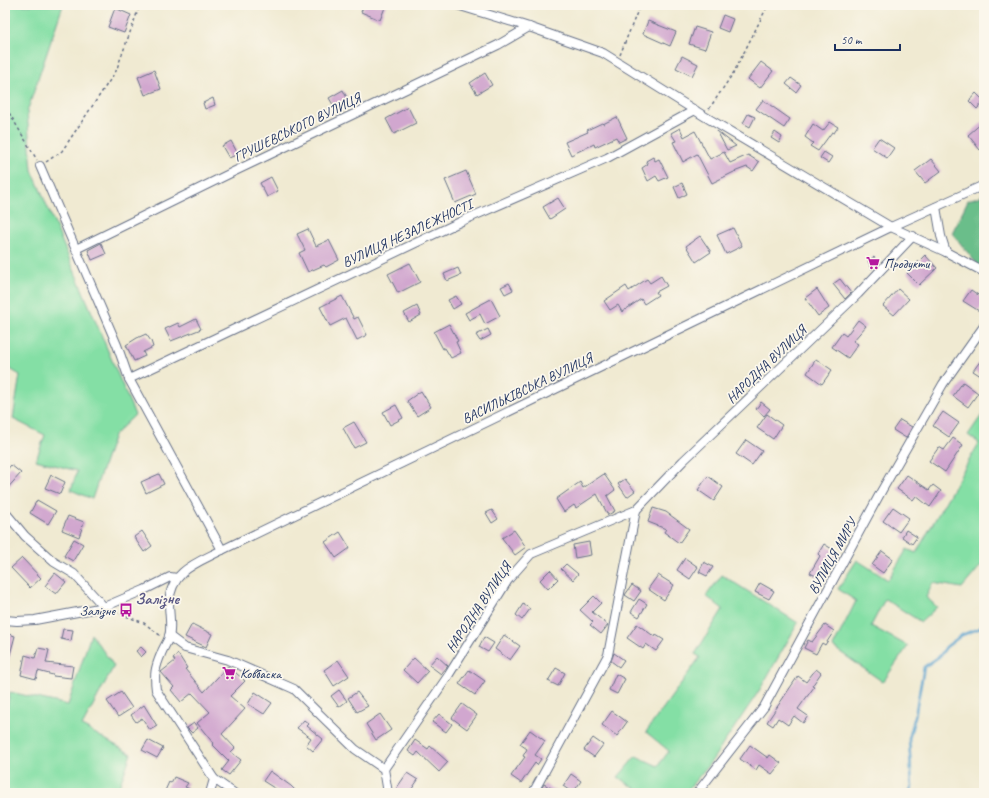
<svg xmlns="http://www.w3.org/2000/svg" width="989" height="798" font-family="Caveat,sans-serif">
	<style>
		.green { fill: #84dfa5; stroke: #508782 }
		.forest { fill: #6bbe8a; stroke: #437674 }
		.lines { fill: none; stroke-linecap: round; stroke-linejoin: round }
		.stream { stroke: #57a2cf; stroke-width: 2.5 }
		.building { fill: #d1a7cf }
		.minor-casing { stroke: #667087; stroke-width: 10 }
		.path { stroke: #667087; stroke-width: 1.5; stroke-dasharray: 3 3; stroke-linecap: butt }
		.minor { stroke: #fff; stroke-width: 8 }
		.labels { text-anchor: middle; stroke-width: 3.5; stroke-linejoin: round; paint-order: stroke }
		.street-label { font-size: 14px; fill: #1b2f5e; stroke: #fbf7ec }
		.poi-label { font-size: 14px; fill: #1b2f5e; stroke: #fbf7ec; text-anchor: start }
		.quarter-label { font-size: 16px; font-weight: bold; fill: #5b5986; stroke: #fbf7ec }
	</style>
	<rect width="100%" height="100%" fill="#fbf7ec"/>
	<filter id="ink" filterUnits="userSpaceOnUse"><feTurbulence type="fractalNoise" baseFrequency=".025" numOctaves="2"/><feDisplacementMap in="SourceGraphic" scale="8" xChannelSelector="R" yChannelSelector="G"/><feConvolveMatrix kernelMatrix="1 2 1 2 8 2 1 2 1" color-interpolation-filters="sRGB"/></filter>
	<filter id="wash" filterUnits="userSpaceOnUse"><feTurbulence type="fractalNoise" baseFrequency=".012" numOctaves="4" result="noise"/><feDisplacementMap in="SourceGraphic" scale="16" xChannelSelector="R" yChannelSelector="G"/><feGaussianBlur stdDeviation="0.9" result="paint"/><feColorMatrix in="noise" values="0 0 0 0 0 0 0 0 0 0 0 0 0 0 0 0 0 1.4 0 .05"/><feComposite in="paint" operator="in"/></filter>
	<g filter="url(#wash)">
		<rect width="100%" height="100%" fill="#f0ead2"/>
		<g class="green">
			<path d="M5,5h58l-36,107 5,58 103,245 -21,20 -22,64 -21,-9 6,-19 -41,-11 9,-25 -32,-16 7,-44 -15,-9z"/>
			<path d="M984,412v150l-22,26 -29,-5 -7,14 11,10 -16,15 -36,-23 -14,27 37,20 -25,36 -50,-35 23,-46 -18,-12 19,-29 31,20 19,-31 9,4 63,-110 -11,-8z"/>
			<path d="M722,575l76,48 -39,68 -48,71 -26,31h-43l-24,-16 18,-21 22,10 11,-15 -23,-19 54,-75 -5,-3 28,-45 -17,-13z"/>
			<path d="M91,634l23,32 -32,60 49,28 -13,36 4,3h-117v-77l5,-24 58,13z"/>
		</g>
		<path class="forest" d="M984,195v74l-4,-1 -28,-35 16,-33z"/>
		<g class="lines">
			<path class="stream" d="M908,793l4,-6 -3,-48 6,-23 9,-49 16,-11 6,-9 16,-12 18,-7 4,-4"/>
		</g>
		<g id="blocks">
			<g class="building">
				<path d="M364,5h22l-6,15 -19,-8z"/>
				<path d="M115,8l16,7 -7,18 -16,-6z"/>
				<path d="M723,15l10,4 -5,13 -10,-4z"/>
				<path d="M648,21l28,11 -6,14 -27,-12z"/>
				<path d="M695,27l16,5 -6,17 -16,-5z"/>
				<path d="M682,56l16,8 -6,12 -16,-8z"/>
				<path d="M761,62l12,9 -13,17 -12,-9z"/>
				<path d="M154,70l7,19 -16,6 -7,-18z"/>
				<path d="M485,73l7,12 -15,9 -7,-11z"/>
				<path d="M791,78l10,7 -5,7 -10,-8z"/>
				<path d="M343,90l5,10 -13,8 -6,-10z"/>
				<path d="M976,93l8,8 -7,8 -8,-8z"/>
				<path d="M213,98l2,7 -10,4 -2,-6z"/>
				<path d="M763,100l27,19 -6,9 -28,-19z"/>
				<path d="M408,107l8,16 -22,11 -8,-15z"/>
				<path d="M748,114l7,3 -5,10 -7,-4z"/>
				<path d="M617,117l10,21 -8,4 -3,-5 -21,10 -1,-3 -23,11 -6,-13 23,-10 -1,-2 15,-7 1,1z"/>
				<path d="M984,121v25l-4,4 -12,-15z"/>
				<path d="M830,122l8,5 -4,6 -2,-1 -14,19 -8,-5 3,-3 -8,-6 8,-13 10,7z"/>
				<path d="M680,128l4,9 11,-6 15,28 14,-7 6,11 18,-8 11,7 -6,9 -6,-4 -13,5 -22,11 -15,-29 -14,8 -10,-20 3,-1 -5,-8z"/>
				<path d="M717,131l19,15 -9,4z"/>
				<path d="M775,132l7,5 -3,6 -8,-5z"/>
				<path d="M879,138l15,10 -7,10 -15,-10z"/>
				<path d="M231,141l7,13 -9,4 -7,-12z"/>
				<path d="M824,152l8,5 -4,6 -8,-5z"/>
				<path d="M653,157l2,4 4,-2 9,18 -9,4 -3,-5 -8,5 -6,-13 6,-4 -2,-3z"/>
				<path d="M931,159l10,12 -16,12 -10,-12z"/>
				<path d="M466,171l10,23 -21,9 -10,-23z"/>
				<path d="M271,177l7,14 -11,6 -7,-14z"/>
				<path d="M682,183l5,11 -8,4 -5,-11z"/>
				<path d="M558,198l7,11 -15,10 -7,-12z"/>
				<path d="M733,228l9,18 -16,8 -9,-19z"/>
				<path d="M308,229l8,17 13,-6 10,20 -13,7 -2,-2 -16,7 -9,-19 6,-3 -8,-16z"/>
				<path d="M700,236l11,16 -15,10 -10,-16z"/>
				<path d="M101,243l5,11 -14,6 -4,-10z"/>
				<path d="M925,255l12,13 -18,17 -12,-12z"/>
				<path d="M874,257l4,8 -6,4 -4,-8z"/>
				<path d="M410,263l10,19 -22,11 -10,-19z"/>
				<path d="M458,268l3,7 -14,6 -3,-7z"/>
				<path d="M661,276l6,10 -11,6 2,3 -14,9 -3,-5 -19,13 -4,-7 -8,5 -6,-9 22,-15 3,5 18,-12 3,4z"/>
				<path d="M840,279l11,14 -6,6 -12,-15z"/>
				<path d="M509,283l4,7 -8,4 -4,-7z"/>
				<path d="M817,289l12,19 -11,8 -13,-18z"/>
				<path d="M898,289l11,10 -15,16 -11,-9z"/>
				<path d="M971,290l13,9v4l-5,8 -16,-10z"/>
				<path d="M342,296l12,23 4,-2 9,18 -10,5 -11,-22 -16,8 -10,-19z"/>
				<path d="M456,296l5,8 -8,5 -5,-9z"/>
				<path d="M491,299l9,17 -15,8 -5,-10 -11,6 -4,-7z"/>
				<path d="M417,306l4,9 -12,7 -5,-9z"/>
				<path d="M196,319l5,10 -30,12 -6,-12 13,-6 2,4z"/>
				<path d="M858,320l8,6 -13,15 5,3 -10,14 -16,-11 10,-14 4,3z"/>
				<path d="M449,324l9,17 -2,1 5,11 -10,5 -6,-10 -2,1 -9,-17z"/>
				<path d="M488,329l3,6 -11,6 -4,-6z"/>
				<path d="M146,334l5,7 2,6 -10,5 2,4 -11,5 -8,-16 11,-7z"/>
				<path d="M984,356v22l-11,-7z"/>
				<path d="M816,359l16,11 -10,14 -15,-11z"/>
				<path d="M963,382l15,11 -10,14 -15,-11z"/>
				<path d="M421,391l10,16 -14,9 -10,-15z"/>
				<path d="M761,402l9,7 -6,7 -8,-7z"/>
				<path d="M396,405l7,13 -13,7 -7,-13z"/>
				<path d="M943,412l16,11 -10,14 -16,-11z"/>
				<path d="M767,414l15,11 -9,14 -16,-11z"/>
				<path d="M900,420l12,7 -6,11 -13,-8z"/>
				<path d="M354,422l12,20 -12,6 -11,-20z"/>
				<path d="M953,438l10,7 -18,27 -16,-11 10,-14 5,3z"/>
				<path d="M746,440l16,11 -10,14 -16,-11z"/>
				<path d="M11,465l10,8 -16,18v-19z"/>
				<path d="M159,474l5,10 -18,9 -5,-11z"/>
				<path d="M604,474l11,16 -8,6 8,15 -7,4 -11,-21 -21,14 -2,-3 -10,7 -8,-13 24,-17 3,6z"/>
				<path d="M51,475l14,7 -5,12 -15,-6z"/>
				<path d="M907,475l22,15 4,-5 8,6 -11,16 -14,-11 -3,4 -16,-11z"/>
				<path d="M708,476l15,11 -9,14 -16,-11z"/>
				<path d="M625,479l10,12 -8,6 -9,-13z"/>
				<path d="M37,500l19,11 -8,13 -18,-11z"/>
				<path d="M893,507l16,11 -10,14 -16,-11z"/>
				<path d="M653,508l13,4 23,17 -10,14 -15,-11 2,-3 -18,-7z"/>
				<path d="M492,510l6,9 -6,4 -6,-10z"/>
				<path d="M68,516l16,6 -5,15 -17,-7z"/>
				<path d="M514,530l12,17 -11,8 -13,-17z"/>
				<path d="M906,530l11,7 -5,7 -10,-7z"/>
				<path d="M142,531l10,15 -8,6 -10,-15z"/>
				<path d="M340,532l10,16 -14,10 -11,-16z"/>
				<path d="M74,539l9,5 -10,17 -9,-5z"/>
				<path d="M589,542l2,13 -16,3 -2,-13z"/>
				<path d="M824,544l16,10 -6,10 -6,-4 -10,17 -8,-4 10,-17 -2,-2z"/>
				<path d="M882,551l11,8 -10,14 -11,-8z"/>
				<path d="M22,558l19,20 -11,10 -19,-20z"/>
				<path d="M685,558l13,9 -8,12 -13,-9z"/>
				<path d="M704,562l9,5 -6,9 -8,-4z"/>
				<path d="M566,564l12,10 -5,6 -12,-11z"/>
				<path d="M550,570l8,9 -10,10 -8,-9z"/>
				<path d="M55,573l11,9 -10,12 -11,-8z"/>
				<path d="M658,575l16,10 -10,15 -16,-11z"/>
				<path d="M760,583l14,8 -5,8 -14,-7z"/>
				<path d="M632,585l9,6 -7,10 -9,-6z"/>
				<path d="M594,596l7,7 -9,9 16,13 -7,9 -11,-9 3,-3 -13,-12z"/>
				<path d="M639,599l8,5 -8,13 -8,-5z"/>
				<path d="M523,604l7,5 -8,11 -6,-5z"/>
				<path d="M192,624l20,10 -6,13 -21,-10z"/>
				<path d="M637,624l18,13 1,-2 8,5 -8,11 -10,-7 -3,5 -16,-11z"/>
				<path d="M825,625l9,6 -9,14 -3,-2 -6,11 -12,-6 4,-8 4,2z"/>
				<path d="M63,629l10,1 -2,11 -10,-2z"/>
				<path d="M5,633l10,3 -7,26 -3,-1z"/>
				<path d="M504,635l16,11 -10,14 -15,-11z"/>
				<path d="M484,637l10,6 -6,9 -9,-5z"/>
				<path d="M141,647l5,5 -5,5 -5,-6z"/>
				<path d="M38,648l11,2 -3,13 27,3 -2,12 -18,-2v-1l-15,-4 -2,8 -15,-4 4,-20 10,3z"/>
				<path d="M614,653l10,7 -5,7 -8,-6z"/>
				<path d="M178,654l9,14 -2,1 19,23 24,-26 17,15 -15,15 15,13 -23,25 13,14 -4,4 10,8 -12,15 -7,-5 7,-9 -17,-17 1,-1 -16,-20 13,-11 -18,-19 -11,9 -10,-12 3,-3 -13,-15 14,-11 -2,-3z"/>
				<path d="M437,656l11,10 -7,8 -12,-9z"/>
				<path d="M414,658l14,13 -11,12 -14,-13z"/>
				<path d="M338,660l11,16 -15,10 -10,-16z"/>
				<path d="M556,668l9,5 -7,13 -10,-5z"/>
				<path d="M816,669l5,4 -9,13 2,1 -16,22 10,7 -5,7 -9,-7 -6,9 -10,-7 -5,8 -6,-4 31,-46 8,6z"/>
				<path d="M469,670l16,11 -10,14 -16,-11z"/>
				<path d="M616,674l9,5 -8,15 -8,-4z"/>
				<path d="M339,690l8,11 -8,6 -8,-11z"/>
				<path d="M121,692l11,16 -14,9 -11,-16z"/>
				<path d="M255,692l17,11 -8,11 -16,-10z"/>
				<path d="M357,692l11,14 -11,6 -9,-14z"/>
				<path d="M462,704l15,11 -10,14 -15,-11z"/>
				<path d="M144,705l13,21 -7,4 -8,-12 -6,4 -5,-7z"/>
				<path d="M612,711l15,11 -10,14 -15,-11z"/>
				<path d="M380,714l11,16 -15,10 -10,-16z"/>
				<path d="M439,714l13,10 -6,8 -14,-10z"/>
				<path d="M304,720l5,4 -2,2 16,13 -10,12 -7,-6 5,-7 -14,-10z"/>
				<path d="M194,723l4,5 -6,5 -5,-5z"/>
				<path d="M530,730l15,11 -10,14 6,4 -4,6 -2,-2 -14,20 -10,-7 14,-19 -2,-1 4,-7 -7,-5z"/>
				<path d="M593,738l10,7 -9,12 -10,-7z"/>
				<path d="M148,740l15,8 -6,10 -15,-8z"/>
				<path d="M415,740l13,9 2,-3 18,16 -9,10 -21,-20 -3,4 -7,-5z"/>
				<path d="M750,745l18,13 2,-3 11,8 -9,11 -13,-9 -3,5 -16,-11z"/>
				<path d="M270,771l21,15 7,7h-16l-19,-12z"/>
				<path d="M407,773l11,7 -9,13h-7l-6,-4z"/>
				<path d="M571,774l10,7 -8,12 -10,-7z"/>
				<path d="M174,777l14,6 -3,4 13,6h-34l5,-11 2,1z"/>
				<path d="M544,784l16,9h-21z"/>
			</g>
		</g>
	</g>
	<g filter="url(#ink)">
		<use href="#blocks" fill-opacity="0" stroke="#667087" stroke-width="1"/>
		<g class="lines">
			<g class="minor-casing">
				<g id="minor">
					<path d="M457,5l72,22 74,26 101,63 187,111 55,25"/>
					<path d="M40,166l77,179 12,34 93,171"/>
					<path d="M936,207l5,29 5,16 38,20"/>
					<path d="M76,249l157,-77 265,-127 31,-18"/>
					<path d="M129,379l333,-158 145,-63 88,-48"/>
					<path d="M5,512l20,24 29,26 20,12 30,33"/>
					<path d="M5,620l12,1 18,-1 69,-13 40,-17 26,-13 7,1"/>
					<path d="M169,636l16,12 43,12 66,29 61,60 29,20 4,24"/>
					<path d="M384,769l64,-93 60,-96 23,-26 105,-44"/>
					<path d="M214,779l20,14"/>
					<path d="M210,793l4,-14 -58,-89c-2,-16 -1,-22 5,-36 2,-6 6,-11 8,-17 3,-10 0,-23 0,-34 2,-33 28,-40 53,-53l669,-323 93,-42"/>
					<path d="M533,793l75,-138 28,-145 47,-49 175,-167 55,-58"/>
					<path d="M697,793l67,-86 118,-217 61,-106 41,-58"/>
				</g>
			</g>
			<g class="path">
				<path d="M620,55l20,-50"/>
				<path d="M5,109l3,2 29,49"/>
				<path d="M709,109l25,-37 34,-67"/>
				<path d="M46,162l16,-11 54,-80 24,-66"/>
				<path d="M115,612l29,11 17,13"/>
			</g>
			<use href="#minor" class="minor"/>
		</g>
	</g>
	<defs>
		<g id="supermarket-bare" transform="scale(1.08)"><path d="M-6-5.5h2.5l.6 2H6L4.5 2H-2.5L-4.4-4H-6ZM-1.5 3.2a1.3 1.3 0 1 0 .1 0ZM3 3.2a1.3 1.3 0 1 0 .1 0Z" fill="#b5179e" stroke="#fbf7ec" stroke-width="2.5" paint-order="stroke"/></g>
		<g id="bus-bare" transform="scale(1.08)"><path d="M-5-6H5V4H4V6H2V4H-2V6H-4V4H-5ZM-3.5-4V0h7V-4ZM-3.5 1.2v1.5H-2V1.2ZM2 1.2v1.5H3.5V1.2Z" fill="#b5179e" stroke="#fbf7ec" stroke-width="2.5" paint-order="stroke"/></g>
	</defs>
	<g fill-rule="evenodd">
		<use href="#supermarket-bare" x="873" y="263"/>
		<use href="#bus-bare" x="126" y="610"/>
		<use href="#supermarket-bare" x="229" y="673"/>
	</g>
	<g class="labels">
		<g class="street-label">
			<text transform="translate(297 127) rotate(-26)" y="5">ГРУШЕВСЬКОГО ВУЛИЦЯ</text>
			<text transform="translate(407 233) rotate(-25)" y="5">ВУЛИЦЯ НЕЗАЛЕЖНОСТІ</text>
			<text transform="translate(766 364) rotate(-44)" y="5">НАРОДНА ВУЛИЦЯ</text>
			<text transform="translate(527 388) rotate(-26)" y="5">ВАСИЛЬКІВСЬКА ВУЛИЦЯ</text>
			<text transform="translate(832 556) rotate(-61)" y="5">ВУЛИЦЯ МИРУ</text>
			<text transform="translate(478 607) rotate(-56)" y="5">НАРОДНА ВУЛИЦЯ</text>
		</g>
		<g class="poi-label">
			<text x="884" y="268">Продукти</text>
			<text x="115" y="615" text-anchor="end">Залізне</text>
			<text x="240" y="678">Ковбаска</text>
		</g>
		<g class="quarter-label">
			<text x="157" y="604">Залізне</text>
		</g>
	</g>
	<rect width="989" height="798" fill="none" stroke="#fbf7ec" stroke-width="20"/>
	<path d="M835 44v6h65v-6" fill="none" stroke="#1b2f5e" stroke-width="2"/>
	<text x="841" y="44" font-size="12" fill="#1b2f5e" stroke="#fbf7ec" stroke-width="3" paint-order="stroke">50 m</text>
</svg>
